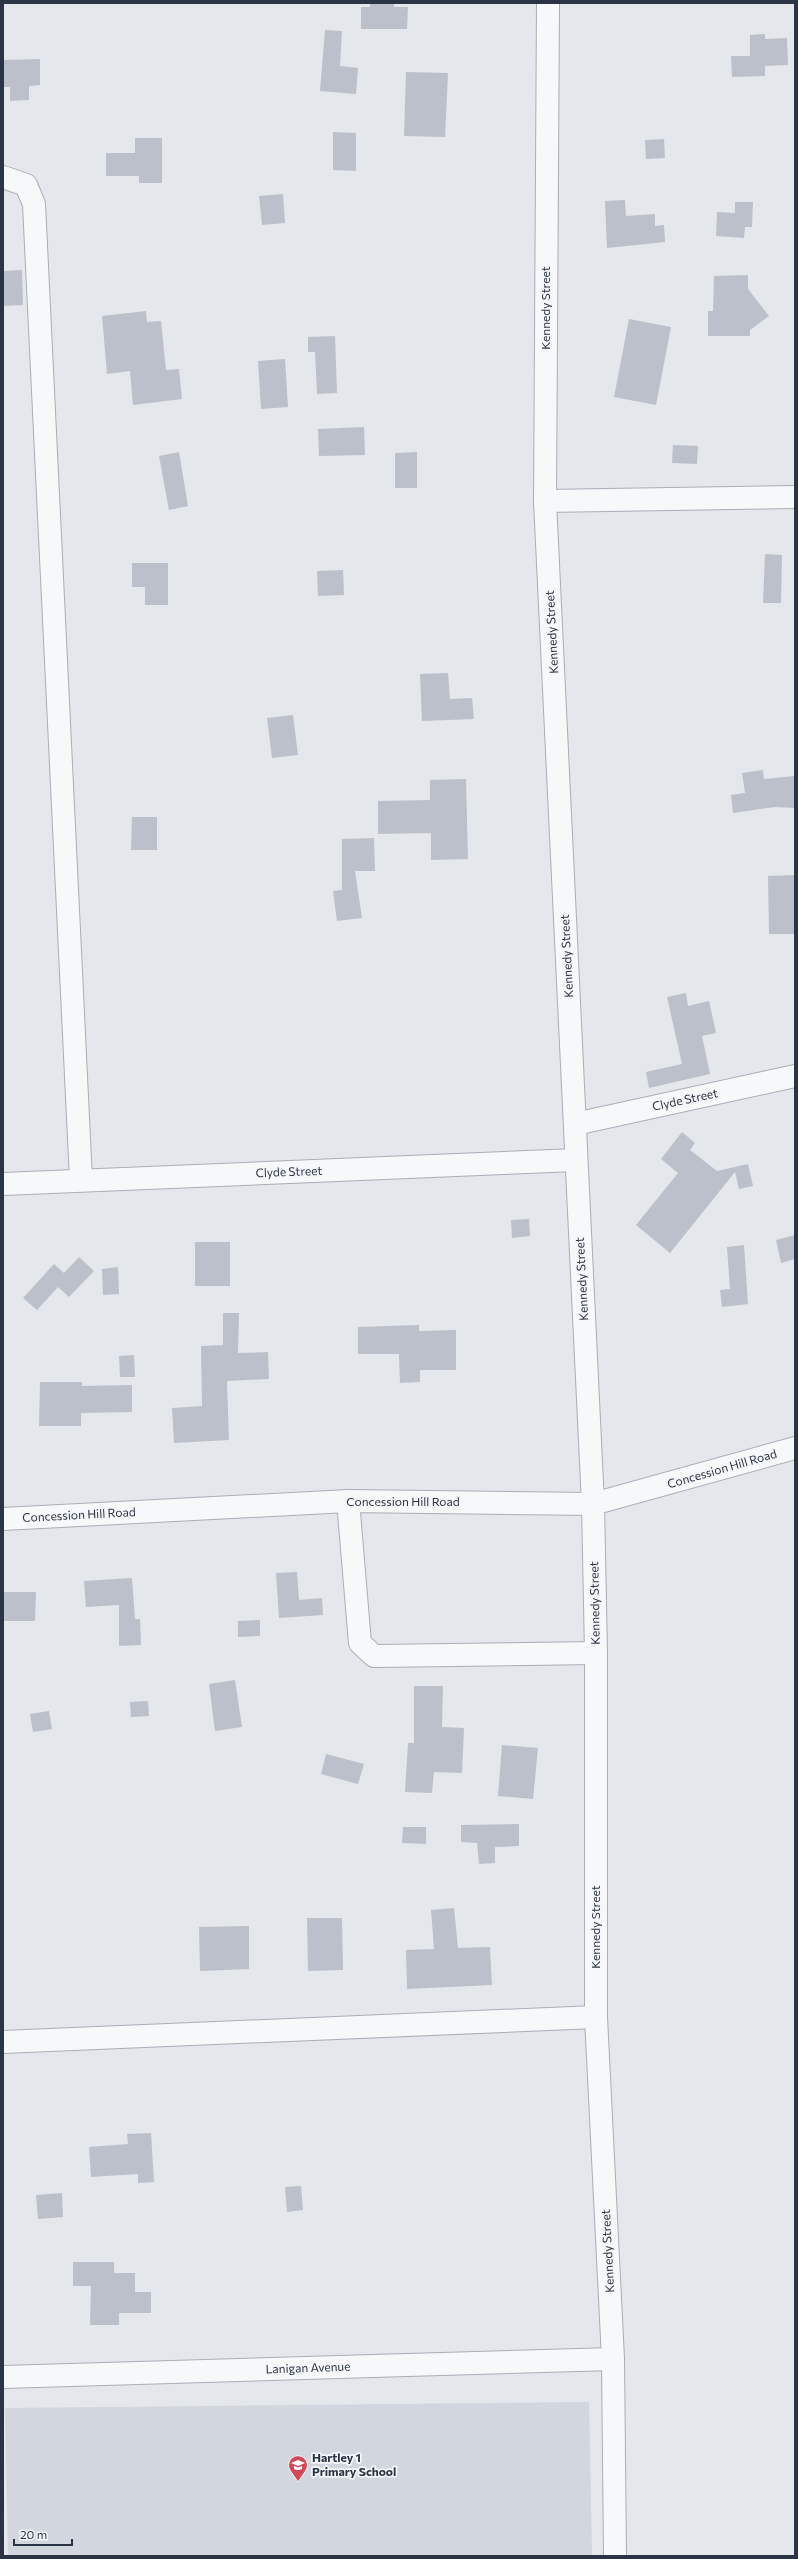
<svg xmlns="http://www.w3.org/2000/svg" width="798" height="2559" font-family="Commissioner,sans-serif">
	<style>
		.built { fill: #d2d6de }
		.building { fill: #bbc0ca }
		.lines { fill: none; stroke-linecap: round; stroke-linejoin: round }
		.minor-casing { stroke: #a9aeb7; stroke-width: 24 }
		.minor { stroke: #f7f8fa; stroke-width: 22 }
		.labels { text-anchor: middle; stroke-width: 3.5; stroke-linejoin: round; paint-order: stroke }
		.street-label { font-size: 12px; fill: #2b3445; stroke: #f4f6f9 }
		.poi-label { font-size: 12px; font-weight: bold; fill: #2b3445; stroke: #f4f6f9; text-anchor: start }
	</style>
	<rect width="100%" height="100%" fill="#e4e7ec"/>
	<path class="built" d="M589,2402l3,154h-584l-3,-148z"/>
	<g class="building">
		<path d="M370,3h24v4h14l-1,22h-46v-22h9z"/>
		<path d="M325,30l17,1 -2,35 18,2 -2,26 -36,-3z"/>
		<path d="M765,34v5l22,-1 1,27 -23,1v10l-33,1 -1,-21h19v-21z"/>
		<path d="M40,59v26l-11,1v14l-19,1v-14h-7v-27z"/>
		<path d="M406,72l42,1 -3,64 -41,-1z"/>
		<path d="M333,132l23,1v38l-23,-1z"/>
		<path d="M135,138h27v45h-23v-7h-33v-23h29z"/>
		<path d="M664,139l1,19 -19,1 -1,-19z"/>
		<path d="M283,194l2,29 -23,2 -3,-29z"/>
		<path d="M625,200l1,16 29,-2v12l9,-1 1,17 -58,6 -2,-47z"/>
		<path d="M735,202h18l-1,25h-7l-1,11 -28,-2 1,-24 18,1z"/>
		<path d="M22,270l1,35 -20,1v-35z"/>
		<path d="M748,275v14l21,27 -19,14v6h-42v-25h5l1,-35z"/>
		<path d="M146,311l1,11 14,-1 5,49 13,-1 3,30 -49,6 -3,-34 -23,3 -5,-58z"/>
		<path d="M629,319l42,8 -15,78 -42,-8z"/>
		<path d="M335,336l2,57 -20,1 -2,-42h-7v-15z"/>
		<path d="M285,359l3,48 -27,2 -3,-48z"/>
		<path d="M364,427l1,28 -46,1 -1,-27z"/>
		<path d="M673,445l25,1 -1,18 -25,-1z"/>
		<path d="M179,452l9,54 -19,4 -10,-54z"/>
		<path d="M417,452v36h-22v-35z"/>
		<path d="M765,554l17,1 -1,48h-18z"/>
		<path d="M132,563h36v42h-23v-18h-13z"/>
		<path d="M343,570l1,25 -26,1 -1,-25z"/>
		<path d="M448,673l2,26 22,-1 2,21 -52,2 -2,-47z"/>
		<path d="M293,715l5,40 -26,3 -5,-40z"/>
		<path d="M763,770l1,9 31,-3v32l-20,-1 -42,6 -2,-18 14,-2 -3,-20z"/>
		<path d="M466,779l2,80 -37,1v-27l-53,1v-33l52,-1v-20z"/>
		<path d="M132,817h25v33h-26z"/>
		<path d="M374,838l1,33h-20l7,47 -25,3 -4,-30 9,-1v-51z"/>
		<path d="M795,875v59h-26l-1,-58z"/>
		<path d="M686,993l2,13 21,-5 7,32 -14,3 8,38 -61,14 -3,-16 36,-8 -15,-67z"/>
		<path d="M682,1132l13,11 -5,7 27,21 31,-7 5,22 -14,3 -4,-17 -65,81 -34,-28 42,-52 -17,-14z"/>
		<path d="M529,1219l1,17 -18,2 -1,-18z"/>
		<path d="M795,1235v24l-14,4 -5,-23z"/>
		<rect x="195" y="1242" width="35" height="44"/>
		<path d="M744,1245l4,59 -26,3 -2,-17 10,-1 -3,-42z"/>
		<path d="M79,1257l15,14 -25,26 -11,-10 -21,23 -14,-12 31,-34 10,9z"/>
		<path d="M118,1267l1,27 -16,1 -1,-26z"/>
		<path d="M223,1313h16l-1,40 30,-1 1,27 -42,2 2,59 -55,3 -2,-35 30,-2 -1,-60 22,-1z"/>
		<path d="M419,1325v6l37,-1v40h-36v12l-20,1 -1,-29h-41v-27z"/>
		<path d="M134,1355l1,22h-15l-1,-21z"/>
		<path d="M40,1382h42v4l50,-1v27l-51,1v13h-42z"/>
		<path d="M297,1572l2,28 23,-2 1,17 -44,3 -3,-45z"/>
		<path d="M132,1578l3,41h5l1,26 -22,1v-41l-33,2 -2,-26z"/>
		<path d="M3,1592h33l-1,29h-32z"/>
		<path d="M260,1620v16l-22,1v-16z"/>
		<path d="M235,1680l7,47 -27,4 -6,-47z"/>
		<path d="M414,1686h29l-1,41 22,1 -2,45 -28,-1 -2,21 -27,-1 3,-49h6z"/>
		<path d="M148,1701l1,15 -18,1 -1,-15z"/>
		<path d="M49,1711l3,18 -19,3 -3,-18z"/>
		<path d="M502,1745l36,3 -5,51 -35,-3z"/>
		<path d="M326,1754l38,10 -6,20 -37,-10z"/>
		<path d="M519,1824v22l-24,1v16l-16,1 -2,-21 -16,-1v-17z"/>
		<path d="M403,1827h23v17l-24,-1z"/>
		<path d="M454,1908l4,40 32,-1 2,38 -85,4 -1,-39 28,-1 -3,-39z"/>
		<path d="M307,1918h35l1,52 -35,1z"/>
		<path d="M249,1926v43l-49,2 -1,-44z"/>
		<path d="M151,2133l3,49 -16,1v-9l-47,3 -2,-30 39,-3 -1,-10z"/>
		<path d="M301,2186l2,24 -16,2 -2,-25z"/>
		<path d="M62,2193l1,24 -25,2 -2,-24z"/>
		<path d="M73,2262h41v11h21v19h16v21h-32v12h-29l1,-39h-18z"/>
	</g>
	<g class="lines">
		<g class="minor-casing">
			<g id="minor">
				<path d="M548,3l-3,498 48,1003 3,149v364l17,342 2,197"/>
				<path d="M3,177l23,8 8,19 47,976"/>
				<path d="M545,501l250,-4"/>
				<path d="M575,1124l220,-48"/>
				<path d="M3,1184l573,-24"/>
				<path d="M348,1501l12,142 14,13 222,-3"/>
				<path d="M3,1519l345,-18 245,3 202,-56"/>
				<path d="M3,2042l593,-25"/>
				<path d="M3,2377l610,-18"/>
			</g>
		</g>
		<use href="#minor" class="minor"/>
	</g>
	<defs>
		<g id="school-pin" transform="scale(1)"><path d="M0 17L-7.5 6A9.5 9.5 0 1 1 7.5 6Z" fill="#d1495b" stroke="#f4f6f9"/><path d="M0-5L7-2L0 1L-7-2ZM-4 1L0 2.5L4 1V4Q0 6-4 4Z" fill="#fff"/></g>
	</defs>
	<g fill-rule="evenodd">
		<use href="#school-pin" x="298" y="2465"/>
	</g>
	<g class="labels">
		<g class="street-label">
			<text transform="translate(546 308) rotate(-90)" y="4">Kennedy Street</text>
			<text transform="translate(552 632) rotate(-93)" y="4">Kennedy Street</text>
			<text transform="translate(567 956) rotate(-93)" y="4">Kennedy Street</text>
			<text transform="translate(685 1100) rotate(-12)" y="4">Clyde Street</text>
			<text transform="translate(289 1172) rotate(-2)" y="4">Clyde Street</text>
			<text transform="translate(582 1279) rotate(-93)" y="4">Kennedy Street</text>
			<text transform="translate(722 1469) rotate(-16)" y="4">Concession Hill Road</text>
			<text x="403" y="1506">Concession Hill Road</text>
			<text transform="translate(79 1515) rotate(-3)" y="4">Concession Hill Road</text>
			<text transform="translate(595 1603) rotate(-91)" y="4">Kennedy Street</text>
			<text transform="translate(596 1927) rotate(-90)" y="4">Kennedy Street</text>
			<text transform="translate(608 2251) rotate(-93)" y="4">Kennedy Street</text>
			<text transform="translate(308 2368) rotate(-2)" y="4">Lanigan Avenue</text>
		</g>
		<g class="poi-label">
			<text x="312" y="2462">Hartley 1<tspan x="312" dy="14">Primary School</tspan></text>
		</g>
	</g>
	<rect width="798" height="2559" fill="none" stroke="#2b3445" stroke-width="8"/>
	<path d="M14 2539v6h58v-6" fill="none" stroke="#2b3445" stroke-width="2"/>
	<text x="20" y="2539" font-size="12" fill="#2b3445" stroke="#f4f6f9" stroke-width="3" paint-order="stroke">20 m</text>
</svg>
